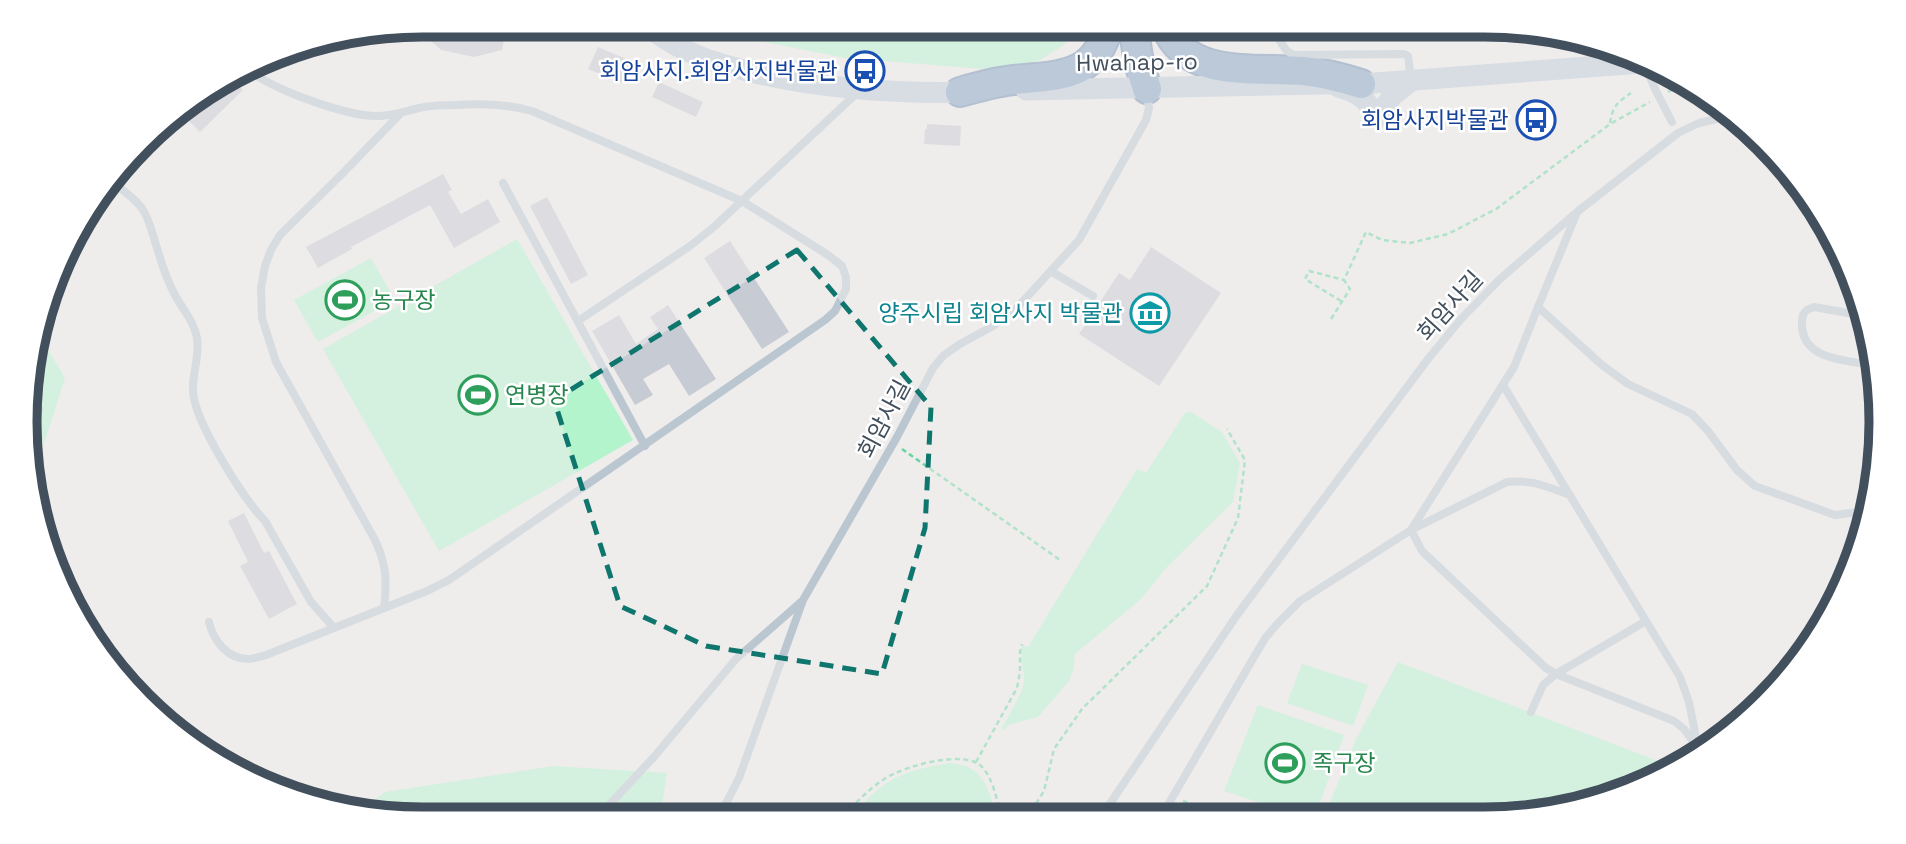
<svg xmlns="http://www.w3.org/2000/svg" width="1906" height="844" font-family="'Space Grotesk','Noto Sans KR',sans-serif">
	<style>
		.green { fill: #b3f4cd }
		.building { fill: #c7cbd3 }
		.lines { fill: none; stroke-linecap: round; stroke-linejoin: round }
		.motorway-casing { stroke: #6889ae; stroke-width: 32 }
		.path { stroke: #67d6a0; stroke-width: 2.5; stroke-dasharray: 5 3.5; stroke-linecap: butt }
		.service { stroke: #bac7d1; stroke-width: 8 }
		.secondary { stroke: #bcc9d8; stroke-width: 21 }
		.motorway { stroke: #7d9ec2; stroke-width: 28 }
		.service-bridge { stroke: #bac7d1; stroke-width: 8 }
		.marked { fill: none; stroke: #0f766e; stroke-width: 5; stroke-dasharray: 14 9; stroke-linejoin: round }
		.labels { text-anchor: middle; stroke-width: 5; stroke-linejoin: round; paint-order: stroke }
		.street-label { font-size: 23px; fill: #424f5c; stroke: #fff }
		.transit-label { font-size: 23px; fill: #164399; stroke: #fff; text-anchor: end }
		.leisure-label { font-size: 23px; fill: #27864d; stroke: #fff; text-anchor: start }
		.culture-label { font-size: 23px; fill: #0d838f; stroke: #fff; text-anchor: end }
		.rim { fill: none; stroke: #424f5c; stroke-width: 9 }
	</style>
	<rect width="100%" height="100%" fill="#efecec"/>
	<g class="green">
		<path d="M688,25h391l-15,20 -44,27 -175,-14 -155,-31z"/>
		<path d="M517,239l116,201 -194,111 -116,-202z"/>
		<path d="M371,258l24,42 -77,42 -24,-42z"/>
		<path d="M37,331l28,47 -33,103v-136z"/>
		<path d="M1188,412h3l31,20 14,24 4,7 -7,39 -66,65 -27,33 -65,54 -2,17 -4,10 -31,36 -29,8 -6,6 -1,-3c5,-10 23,-39 22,-48 0,-13 -5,-23 -2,-35l6,2 109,-178 9,4 39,-60z"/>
		<path d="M1398,662l276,105 -38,22 -100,27 -212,1 32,-78z"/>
		<path d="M1302,664l66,21 -15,41 -66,-23z"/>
		<path d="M1258,705l86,30 -29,82h-12l-79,-26z"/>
		<path d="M950,763c33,2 40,26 46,55h-148c11,-10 21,-22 33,-31 21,-16 44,-20 69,-24z"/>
		<path d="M553,766l114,7 -7,46h-238l-60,-9 23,-18z"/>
	</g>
	<g class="building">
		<path d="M422,24h85l-5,26 -28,7 -33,-7 -26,-24z"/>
		<path d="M598,47l33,14 -9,22 -34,-14z"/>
		<path d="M233,81l10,9 -43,42 -20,-20z"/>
		<path d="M659,82l44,20 -7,15 -44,-20z"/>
		<path d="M927,124l34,2 -1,20 -36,-2 1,-15h2z"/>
		<path d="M443,174l9,16 -4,2 13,22 27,-15 12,23 -46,26 -24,-43 -79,42 1,2 -34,19 -12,-21z"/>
		<path d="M547,197l41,78 -17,9 -41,-78z"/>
		<path d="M730,241l59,91 -27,17 -58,-91z"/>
		<path d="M1151,247l70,46 -62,93 -80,-52 40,-61 11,7z"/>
		<path d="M668,305l48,74 -27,17 -20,-32 -26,15 10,16 -18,10 -43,-74 27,-16 17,29 22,-15 -8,-12z"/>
		<path d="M244,513l20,40 5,-2 28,53 -28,15 -29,-53 8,-4 -20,-41z"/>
	</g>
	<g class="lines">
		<g class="motorway-casing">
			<g id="motorway">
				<path d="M1133,25l6,38 8,26"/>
				<path d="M1165,25c22,55 90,42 138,46 20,2 39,7 58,13"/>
				<path d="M960,92c17,-5 35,-10 54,-12 45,-5 81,-1 95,-55"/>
			</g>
		</g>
		<g class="path">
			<path d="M1668,92l13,-7"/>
			<path d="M1610,123c3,-18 7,-20 21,-30"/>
			<path d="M1341,301l-36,-22 4,-8 35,9"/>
			<path d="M1331,319l19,-30 -6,-9 22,-48 16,8 28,3 38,-9 48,-25 114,-85 40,-22"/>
			<path d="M902,449l158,111"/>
			<path d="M976,762l41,-74 3,-16v-20l2,-8"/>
			<path d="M1183,801l46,16"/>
			<path d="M836,818c19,-11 31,-29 50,-40 19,-12 81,-30 97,-10 11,13 14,34 19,50"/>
			<path d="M1027,818l17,-27 10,-42 28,-40 125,-123 31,-68 7,-58 -18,-31"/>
		</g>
		<g class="service">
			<path d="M1227,25l45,4 14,21 7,5 111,-1 4,2 3,22"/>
			<path d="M1644,64l12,27"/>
			<path d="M112,181c10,10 24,17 31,29 8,13 10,27 15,41 4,14 10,31 17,44 8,15 19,26 22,43 3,18 -5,36 -4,53 1,30 51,109 72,130l46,81 23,26"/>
			<path d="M503,183l142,263"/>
			<path d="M1576,215l-38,92 64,58 26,19 64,30 16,17 29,39 18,16 80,29 30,-4"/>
			<path d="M1052,272l41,24"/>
			<path d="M1538,307l-24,60 -103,163 11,21 124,117 10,6 118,47 10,8 17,23"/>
			<path d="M1859,315l-45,-8c-10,3 -12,7 -12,16 -1,37 43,37 70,42"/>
			<path d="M578,321l112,-75 25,-20 144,-135"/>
			<path d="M1503,385l177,292 9,25 8,41"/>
			<path d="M32,391l7,18"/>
			<path d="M384,608c3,-27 3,-42 -9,-68l-99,-178 -14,-44 -1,-30 4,-22 6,-16 9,-15 64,-63 56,-58"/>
			<path d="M209,622c4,18 19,38 40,37 5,0 12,-3 17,-4l161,-64 22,-11 376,-260 10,-9 11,-22v-12l-4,-11 -14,-11 -86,-54 -210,-90c-25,-7 -49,-8 -75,-6 -11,0 -22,0 -33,2 -16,3 -30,9 -47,9 -32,0 -102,-26 -127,-45"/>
			<path d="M1531,712l12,-27 13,-11 90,-53"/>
			<path d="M1101,817l136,-202 191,-256 33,-40 39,-40 77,-67 101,-79 21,-10 22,-5h16"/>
			<path d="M1161,817l93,-160 12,-20 13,-15 21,-21 111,-71 96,-48c25,-3 40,5 63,13"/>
			<path d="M596,819l57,-61 83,-99 65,-57"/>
			<path d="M718,819l21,-41 64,-178 94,-163 36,-69 11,-13 16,-11 33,-18 22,-16 64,-70 67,-120 3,-12 -2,-16"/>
		</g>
		<g class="secondary">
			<path d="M645,25c11,8 23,17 36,23 21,11 44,17 66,23 73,18 151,23 226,21"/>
			<path d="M1338,87c23,6 28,13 40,31l14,-22 19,-15"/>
			<path d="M1026,90l349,-7 267,-20"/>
		</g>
		<use href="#motorway" class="motorway"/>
		<path class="service-bridge" d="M1656,91l16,31"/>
	</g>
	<path d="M0 0H1906V844H0ZM797,250l134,157 -6,121 -43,146 -176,-28 -86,-40 -66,-206z" fill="#efecec" fill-opacity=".55" fill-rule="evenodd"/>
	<path class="marked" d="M797,250l134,157 -6,121 -43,146 -176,-28 -86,-40 -66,-206z"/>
	<defs>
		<g id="bus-ring" transform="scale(2.0125)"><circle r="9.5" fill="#fff" stroke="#1a4fb4" stroke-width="1.5"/><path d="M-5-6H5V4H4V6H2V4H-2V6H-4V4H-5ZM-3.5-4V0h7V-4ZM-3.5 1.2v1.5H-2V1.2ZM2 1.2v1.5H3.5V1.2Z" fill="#1a4fb4"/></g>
		<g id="stadium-ring" transform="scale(2.0125)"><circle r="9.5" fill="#fff" stroke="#2e9e5b" stroke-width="1.5"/><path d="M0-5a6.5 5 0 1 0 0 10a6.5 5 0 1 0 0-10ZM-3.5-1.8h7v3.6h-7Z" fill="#2e9e5b"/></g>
		<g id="museum-ring" transform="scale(2.0125)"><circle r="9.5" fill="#fff" stroke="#0f9aa8" stroke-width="1.5"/><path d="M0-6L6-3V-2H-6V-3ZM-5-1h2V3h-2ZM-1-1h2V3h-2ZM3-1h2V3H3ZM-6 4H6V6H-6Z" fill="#0f9aa8"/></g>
	</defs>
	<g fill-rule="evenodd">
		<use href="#bus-ring" x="865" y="71"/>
		<use href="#bus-ring" x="1536" y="120"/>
		<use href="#stadium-ring" x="345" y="300"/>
		<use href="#museum-ring" x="1150" y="313"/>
		<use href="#stadium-ring" x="478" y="395"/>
		<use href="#stadium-ring" x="1285" y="763"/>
	</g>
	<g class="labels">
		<g class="street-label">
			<text transform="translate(1137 62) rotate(-1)" y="8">Hwahap-ro</text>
			<text transform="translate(1450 306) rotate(-48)" y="8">회암사길</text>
			<text transform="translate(884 419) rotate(-62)" y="8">회암사길</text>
		</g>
		<g class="transit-label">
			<text x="838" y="79">회암사지.회암사지박물관</text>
			<text x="1509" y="128">회암사지박물관</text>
		</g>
		<g class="leisure-label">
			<text x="372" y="308">농구장</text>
			<text x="505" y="403">연병장</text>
			<text x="1312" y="771">족구장</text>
		</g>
		<g class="culture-label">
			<text x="1123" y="321">양주시립 회암사지 박물관</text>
		</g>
	</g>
	<path d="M0 0H1906V844H0ZM422 37H1484A385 385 0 0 1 1869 422V422A385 385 0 0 1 1484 807H422A385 385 0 0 1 37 422V422A385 385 0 0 1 422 37Z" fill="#fff" fill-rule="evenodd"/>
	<path class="rim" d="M422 37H1484A385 385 0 0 1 1869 422V422A385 385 0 0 1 1484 807H422A385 385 0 0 1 37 422V422A385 385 0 0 1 422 37Z"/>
</svg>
